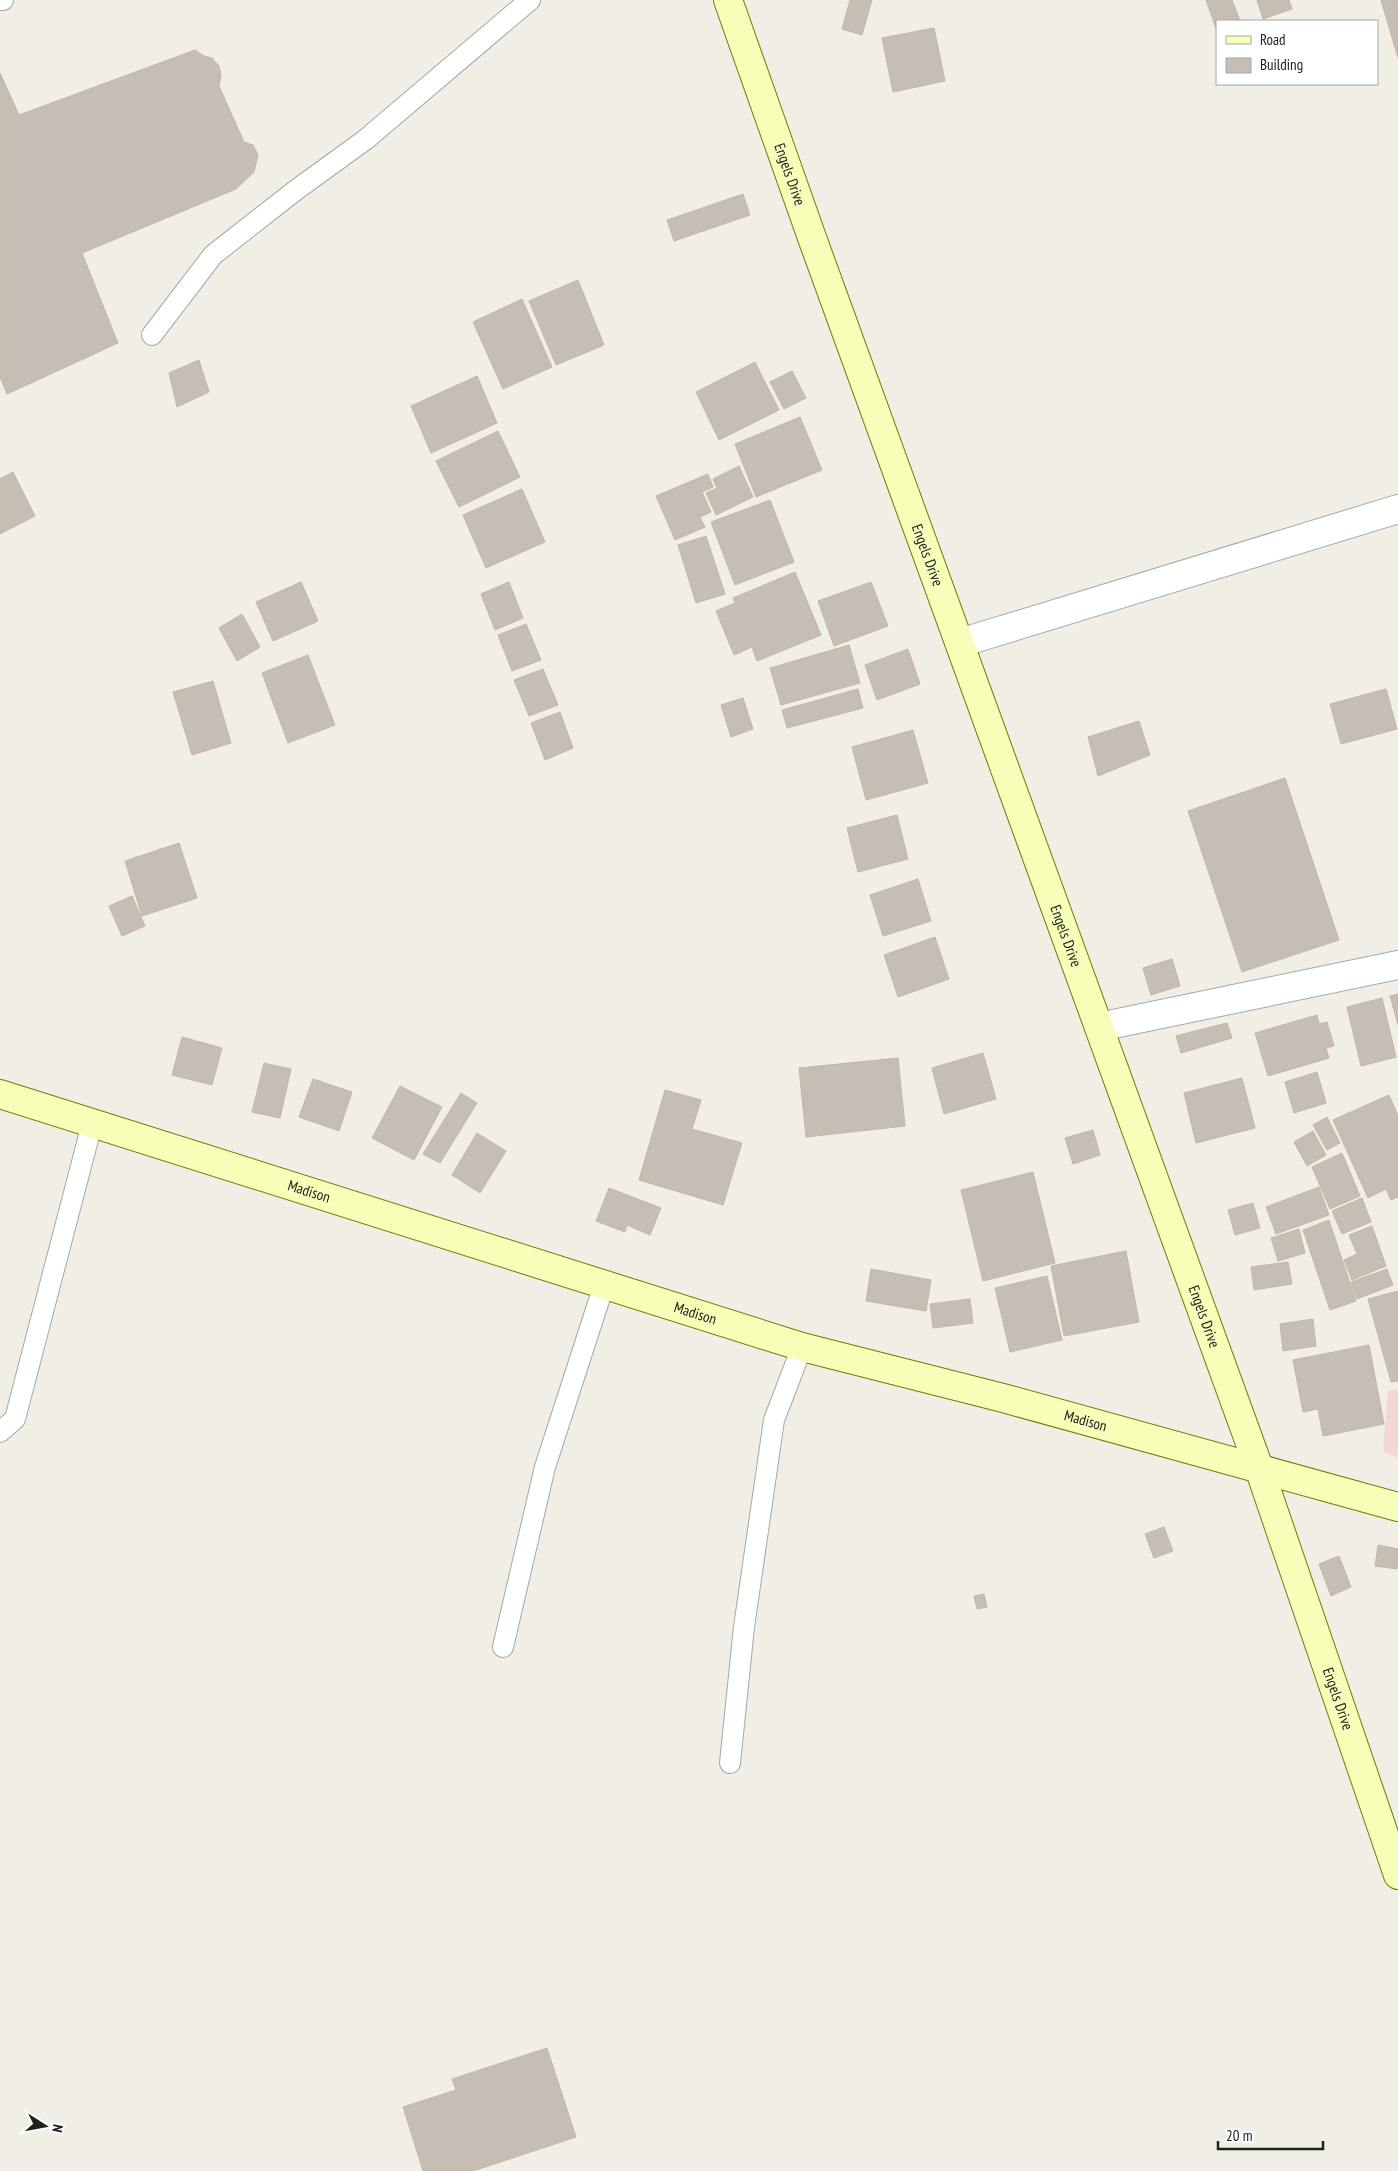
<svg xmlns="http://www.w3.org/2000/svg" width="1398" height="2171" font-family="'PT Sans Narrow',sans-serif">
	<style>
		.commercial { fill: #f3d7d4 }
		.building { fill: #c6beb5; stroke: #c4b5a7 }
		.lines { fill: none; stroke-linecap: round; stroke-linejoin: round }
		.lane-casing { stroke: #a7a7a7; stroke-width: 22 }
		.street-casing { stroke: #a7a7a7; stroke-width: 30 }
		.secondary-casing { stroke: #6b7e00; stroke-width: 30 }
		.lane { stroke: #fff; stroke-width: 20 }
		.street { stroke: #fff; stroke-width: 28 }
		.secondary { stroke: #f7feb7; stroke-width: 28 }
		.labels { text-anchor: middle; stroke-width: 5; stroke-linejoin: round; paint-order: stroke }
		.street-label { font-size: 15px; fill: #202020; stroke: #fff }
	</style>
	<rect width="100%" height="100%" fill="#f1eee6"/>
	<path class="commercial" d="M1398,1389v69l-15,-7 5,-60z"/>
	<g class="building">
		<path d="M850,0h22l-10,35 -20,-6z"/>
		<path d="M1206,0h26l8,21h-23v10z"/>
		<path d="M1257,0h32l3,9 -29,10z"/>
		<path d="M1381,0h17v58z"/>
		<path d="M934,28l11,53 -52,11 -11,-54z"/>
		<path d="M195,50l9,6 8,2 7,8 2,10 -2,10 25,56 9,3 5,10 -4,17 -18,17 -154,64 36,90 -111,51 -7,-17v-304l19,42z"/>
		<path d="M743,194l7,21 -76,26 -7,-21z"/>
		<path d="M578,280l26,65 -48,20 -27,-64z"/>
		<path d="M522,299l30,68 -49,22 -30,-67z"/>
		<path d="M199,360l10,32 -32,15 -8,-34z"/>
		<path d="M755,362l24,48 -60,30 -23,-48z"/>
		<path d="M792,371l14,27 -22,11 -14,-27z"/>
		<path d="M477,376l20,47 -66,30 -20,-47z"/>
		<path d="M800,417l22,53 -66,27 -21,-53z"/>
		<path d="M498,431l22,46 -61,30 -23,-46z"/>
		<path d="M739,466l14,31 -37,18 -10,-22 11,-5 -4,-9z"/>
		<path d="M13,472l22,44 -35,18v-55z"/>
		<path d="M708,474l5,13 -11,5 9,20 -11,5 5,10 -30,13 -19,-44z"/>
		<path d="M522,489l23,53 -59,26 -23,-53z"/>
		<path d="M770,500l24,62 -59,23 -24,-63z"/>
		<path d="M706,536l19,58 -29,9 -18,-58z"/>
		<path d="M795,572l26,63 -64,26 -5,-14 -18,8 -18,-44 19,-8 -2,-5z"/>
		<path d="M301,582l17,39 -45,20 -17,-39z"/>
		<path d="M509,582l14,36 -28,12 -14,-36z"/>
		<path d="M871,582l17,44 -54,20 -16,-45z"/>
		<path d="M242,614l18,33 -23,14 -18,-33z"/>
		<path d="M526,624l15,36 -29,11 -14,-36z"/>
		<path d="M849,645l11,38 -79,22 -11,-37z"/>
		<path d="M908,649l12,35 -43,16 -12,-35z"/>
		<path d="M308,655l27,70 -47,18 -26,-70z"/>
		<path d="M543,669l15,36 -29,11 -15,-36z"/>
		<path d="M213,681l18,62 -39,12 -19,-63z"/>
		<path d="M858,689l5,19 -76,20 -5,-18z"/>
		<path d="M1386,689l11,40 -56,15 -11,-40z"/>
		<path d="M743,698l10,31 -22,8 -10,-32z"/>
		<path d="M560,712l13,36 -28,12 -14,-37z"/>
		<path d="M1139,721l11,34 -52,21 -10,-39z"/>
		<path d="M913,730l15,53 -62,17 -14,-53z"/>
		<path d="M1285,778l54,162 -97,32 -54,-161z"/>
		<path d="M897,815l11,44 -50,13 -11,-44z"/>
		<path d="M179,843l18,55 -55,18 -17,-55z"/>
		<path d="M918,879l13,42 -48,15 -13,-41z"/>
		<path d="M132,896l13,30 -23,10 -13,-30z"/>
		<path d="M935,937l14,42 -51,18 -14,-42z"/>
		<path d="M1172,959l8,27 -29,9 -8,-27z"/>
		<path d="M1398,994v31l-8,-29z"/>
		<path d="M1382,998l14,59 -35,9 -14,-59z"/>
		<path d="M1317,1015l2,9 8,-2 7,24 -8,2 3,10 -61,18 -13,-43z"/>
		<path d="M1227,1023l5,15 -51,15 -5,-17z"/>
		<path d="M182,1037l40,11 -10,37 -40,-10z"/>
		<path d="M983,1053l13,46 -52,15 -12,-46z"/>
		<path d="M898,1058l7,68 -99,11 -7,-69z"/>
		<path d="M264,1063l27,6 -11,49 -28,-6z"/>
		<path d="M1317,1072l9,31 -32,10 -9,-31z"/>
		<path d="M1242,1078l13,50 -59,15 -12,-50z"/>
		<path d="M313,1079l39,13 -13,39 -40,-14z"/>
		<path d="M400,1086l42,21 -28,53 -42,-22z"/>
		<path d="M665,1090l36,10 -9,29 50,14 -19,62 -84,-25z"/>
		<path d="M461,1093l16,10 -37,60 -17,-9z"/>
		<path d="M1389,1095l9,21v81l-7,3 -5,-11 -18,9 -35,-78z"/>
		<path d="M1327,1117l13,26 -13,7 -14,-25z"/>
		<path d="M1093,1130l7,25 -27,9 -8,-26z"/>
		<path d="M1313,1131l13,24 -19,11 -13,-24z"/>
		<path d="M477,1133l29,18 -26,42 -28,-18z"/>
		<path d="M1342,1153l18,43 -30,13 -18,-42z"/>
		<path d="M1033,1172l22,91 -72,18 -22,-91z"/>
		<path d="M1319,1187l10,28 -53,19 -10,-27z"/>
		<path d="M609,1188l52,20 -11,27 -23,-10 -2,7 -29,-11z"/>
		<path d="M1362,1198l9,24 -29,12 -10,-23z"/>
		<path d="M1253,1203l7,25 -25,7 -7,-25z"/>
		<path d="M1329,1220l27,81 -26,9 -27,-80z"/>
		<path d="M1372,1226l14,40 -34,14 -8,-20 13,-6 -8,-19z"/>
		<path d="M1299,1229l6,24 -27,8 -7,-23z"/>
		<path d="M1126,1251l13,71 -75,14 -13,-70z"/>
		<path d="M1288,1262l4,22 -38,6 -3,-23z"/>
		<path d="M871,1269l60,11 -5,31 -60,-10z"/>
		<path d="M1387,1269l6,16 -36,14 -6,-17z"/>
		<path d="M1047,1276l15,64 -52,12 -15,-64z"/>
		<path d="M1398,1291v90l-7,1 -23,-83z"/>
		<path d="M970,1299l3,24 -40,5 -3,-24z"/>
		<path d="M1313,1319l3,27 -33,5 -3,-27z"/>
		<path d="M1369,1345l15,79 -61,12 -5,-27 -15,3 -10,-52z"/>
		<path d="M1164,1527l9,24 -19,7 -9,-24z"/>
		<path d="M1378,1545l20,4 -1,20 -22,-3z"/>
		<path d="M1339,1556l12,31 -20,9 -12,-32z"/>
		<path d="M984,1594l3,13 -10,2 -3,-13z"/>
		<path d="M547,2048l29,89 -103,34h-50l-20,-64 53,-17 -4,-11z"/>
	</g>
	<g class="lines">
		<g class="lane-casing">
			<g id="lane">
				<path d="M0,0h3"/>
				<path d="M152,335l61,-80 83,-65 69,-50 165,-140"/>
				<path d="M0,1432l15,-13 77,-295"/>
				<path d="M503,1647l42,-180 59,-182"/>
				<path d="M730,1763l14,-136 30,-207 28,-73"/>
			</g>
		</g>
		<g class="street-casing">
			<g id="street">
				<path d="M960,643l438,-134"/>
				<path d="M1099,1027l299,-62"/>
			</g>
		</g>
		<g class="secondary-casing">
			<g id="secondary">
				<path id="s1" d="M728,0l83,235 448,1233 139,407"/>
				<path id="s2" d="M0,1094l802,253 201,51 395,109"/>
			</g>
		</g>
		<use href="#lane" class="lane"/>
		<use href="#street" class="street"/>
		<use href="#secondary" class="secondary"/>
	</g>
	<g class="labels">
		<g class="street-label">
			<text dy="5" stroke="none"><textPath href="#s1" startOffset="185">Engels Drive</textPath></text>
			<text dy="5" stroke="none"><textPath href="#s1" startOffset="590">Engels Drive</textPath></text>
			<text dy="5" stroke="none"><textPath href="#s1" startOffset="995">Engels Drive</textPath></text>
			<text dy="5" stroke="none"><textPath href="#s2" startOffset="324">Madison</textPath></text>
			<text dy="5" stroke="none"><textPath href="#s2" startOffset="729">Madison</textPath></text>
			<text dy="5" stroke="none"><textPath href="#s1" startOffset="1400">Engels Drive</textPath></text>
			<text dy="5" stroke="none"><textPath href="#s2" startOffset="1134">Madison</textPath></text>
			<text dy="5" stroke="none"><textPath href="#s1" startOffset="1805">Engels Drive</textPath></text>
		</g>
	</g>
	<rect x="1216" y="20" width="162" height="65" fill="#ffffff" stroke="#a6a6a6"/>
	<rect x="1226" y="36" width="25" height="8" fill="#f7feb7" stroke="#a6a6a6"/>
	<text x="1260" y="45" font-size="15" fill="#202020">Road</text>
	<rect x="1226" y="58" width="25" height="15" fill="#c6beb5" stroke="#a6a6a6"/>
	<text x="1260" y="70" font-size="15" fill="#202020">Building</text>
	<g transform="translate(45 2126) rotate(101)" stroke="#ffffff" stroke-width="4" paint-order="stroke">
	<path d="M0-4L9 19L0 12L-9 19Z" fill="#202020"/>
	<text y="-8" font-size="14" font-weight="bold" text-anchor="middle" fill="#202020">N</text>
	</g>
	<path d="M1218 2141v8h105v-8" fill="none" stroke="#202020" stroke-width="2.5"/>
	<text x="1226" y="2141" font-size="15" fill="#202020" stroke="#ffffff" stroke-width="4" paint-order="stroke">20 m</text>
</svg>
